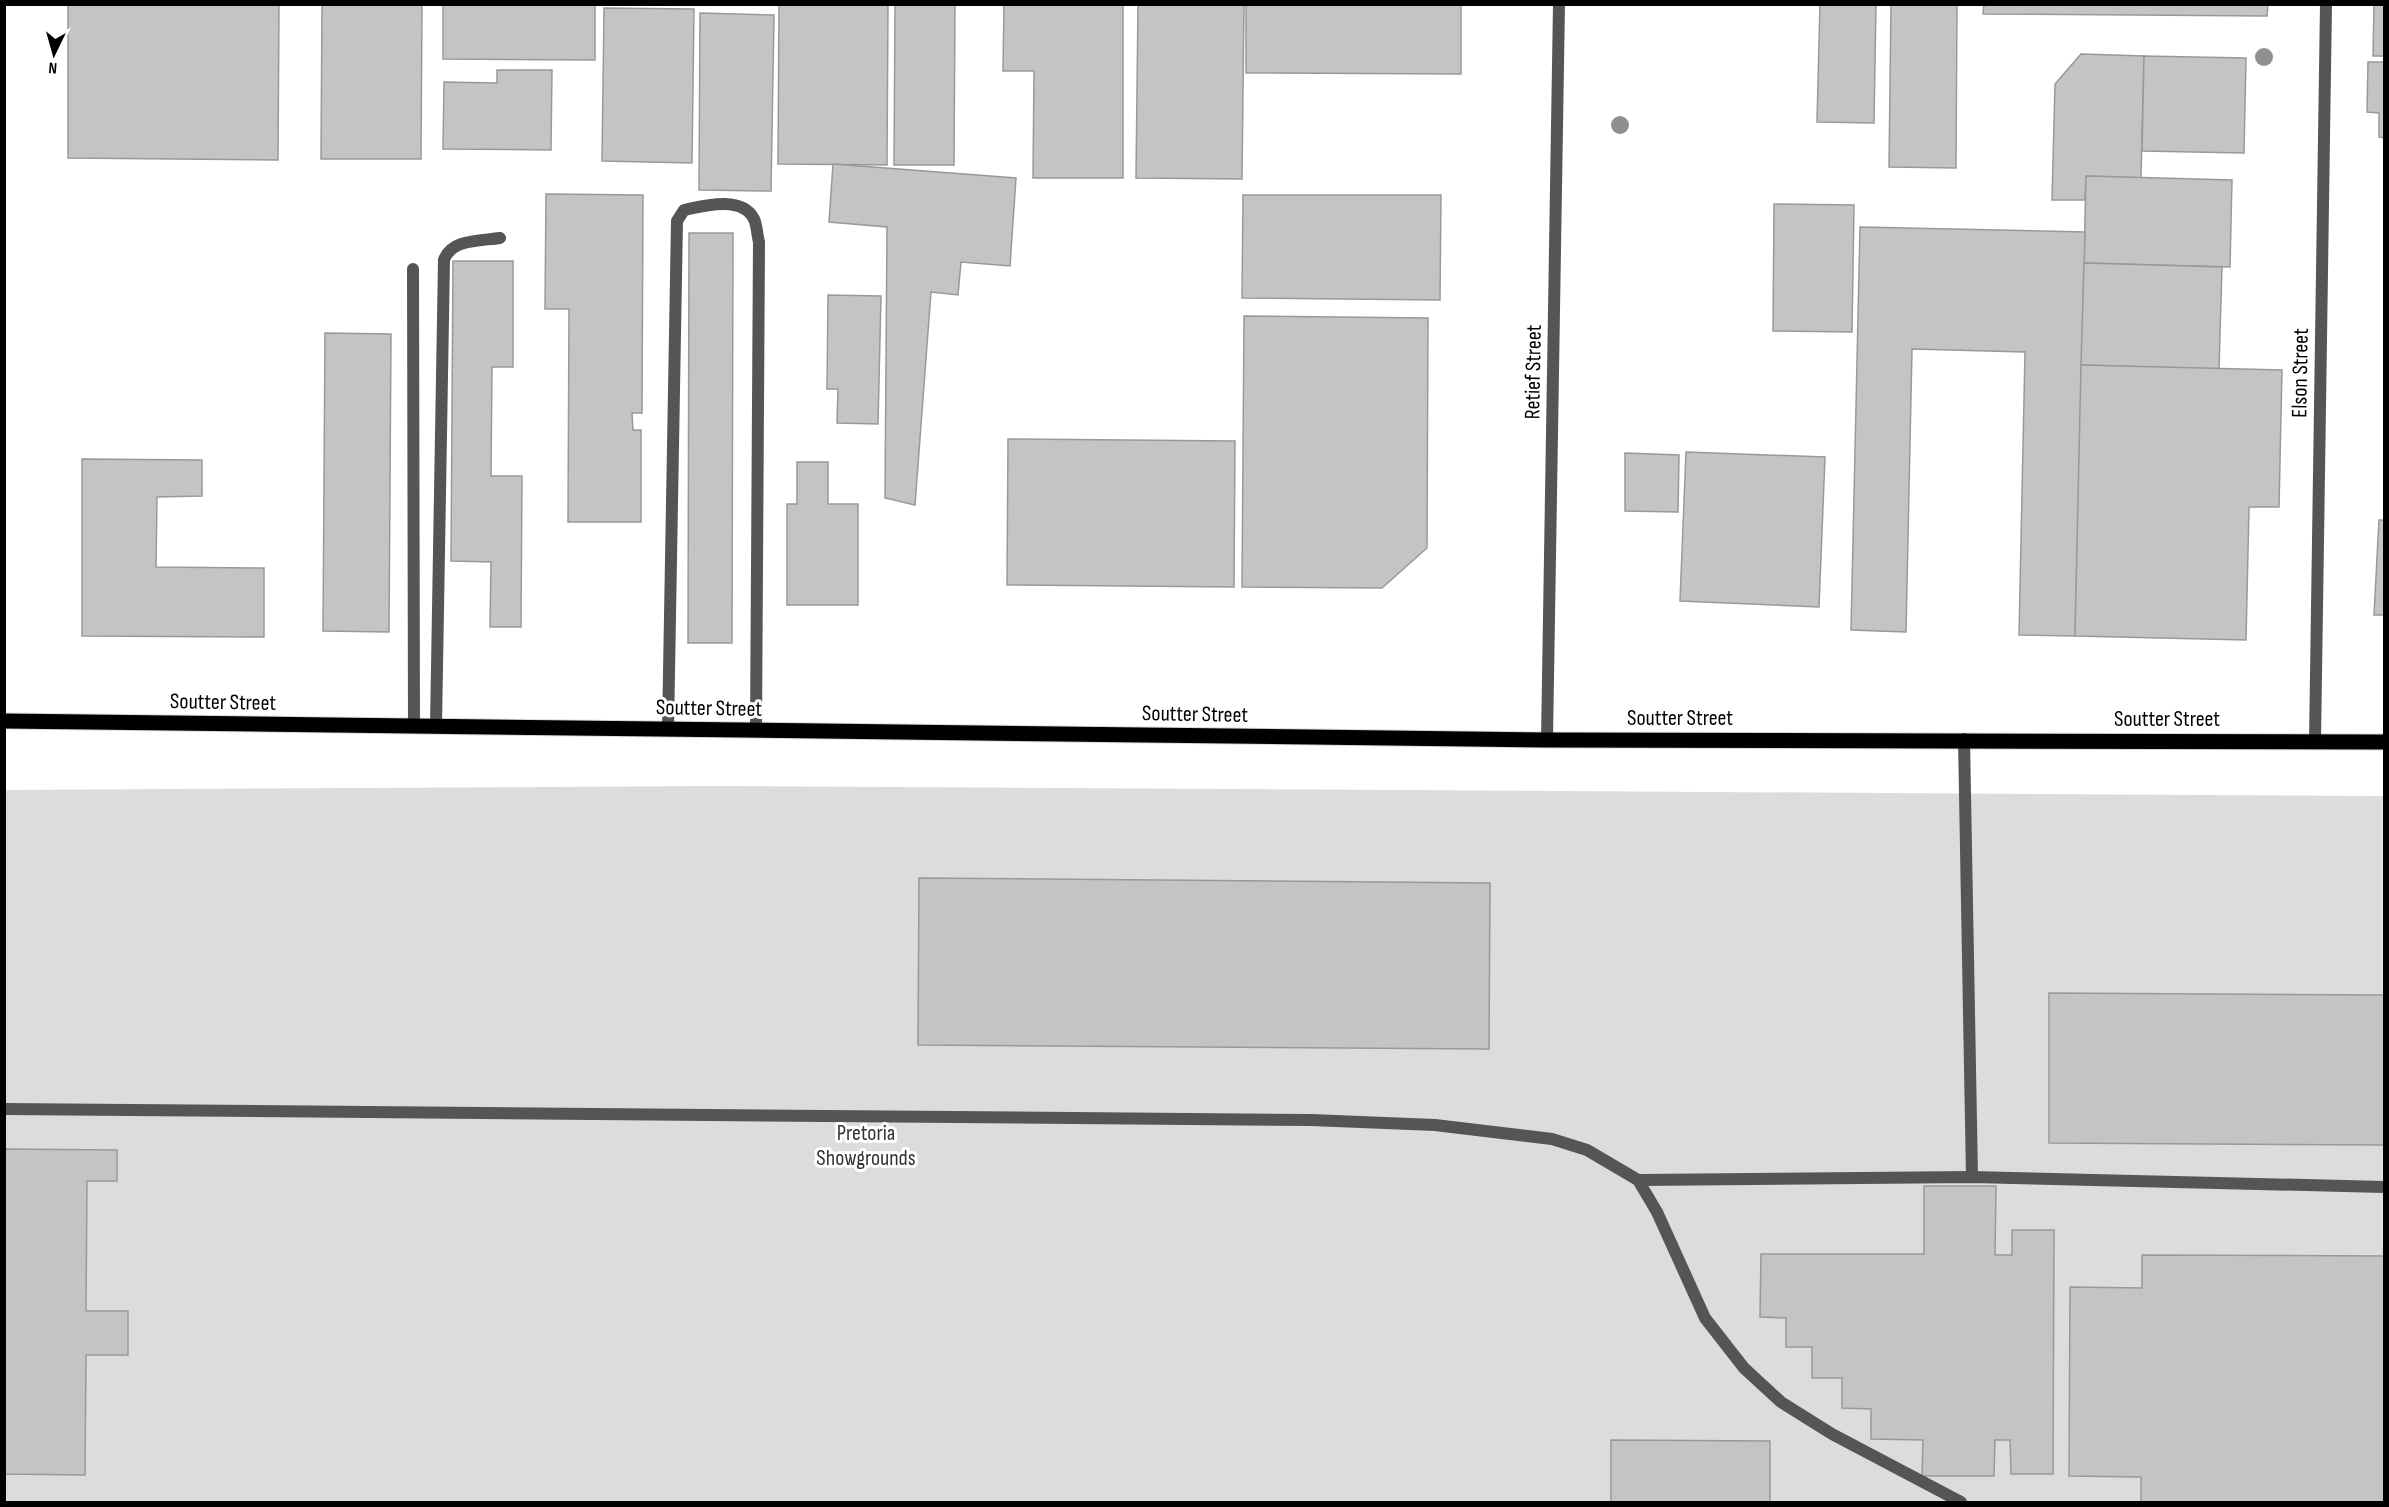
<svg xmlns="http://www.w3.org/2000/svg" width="2389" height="1507" font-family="'Sofia Sans Condensed',sans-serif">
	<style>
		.green { fill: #dcdcdc }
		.building { fill: #c4c4c4; stroke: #999; stroke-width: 1.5 }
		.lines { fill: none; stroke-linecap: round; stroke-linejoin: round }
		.primary-casing { stroke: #dbdbdb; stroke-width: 17 }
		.lane { stroke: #555; stroke-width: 12 }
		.street { stroke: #555; stroke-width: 12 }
		.primary { stroke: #000; stroke-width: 15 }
		.tree { fill: #8f8f8f }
		.labels { text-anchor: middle; stroke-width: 6; stroke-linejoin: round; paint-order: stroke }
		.street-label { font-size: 22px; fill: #000; stroke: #fff }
		.park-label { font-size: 22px; fill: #333; stroke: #fff }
	</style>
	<rect width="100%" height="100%" fill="#fff"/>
	<path class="green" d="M714,786l1670,10v706h-2379l-1,-712z"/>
	<g class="building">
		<path d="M68,4h211l-1,156 -210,-2z"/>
		<path d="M322,4h100l-1,155h-100z"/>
		<path d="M443,4h152v56l-152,-1z"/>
		<path d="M779,4h109l-1,161 -109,-1z"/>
		<path d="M895,4h60l-1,161h-60z"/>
		<path d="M1004,4h119v174h-90l1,-107h-31z"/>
		<path d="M1138,4h106l-2,175 -106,-1z"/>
		<path d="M1246,4h215v70l-215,-1z"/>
		<path d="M1820,4h56l-2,119 -57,-1z"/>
		<path d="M1891,4h66l-1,164 -67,-1z"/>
		<path d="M1984,4h284l-1,12 -284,-2z"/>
		<path d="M2374,4h10v52h-11z"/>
		<path d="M604,8l90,1 -2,154 -90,-2z"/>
		<path d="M700,13l74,2 -3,176 -72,-1z"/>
		<path d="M2081,54l63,2 -3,122 -55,-2 -1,24h-33l3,-116z"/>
		<path d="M2144,56l102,2 -2,95 -102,-2z"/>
		<path d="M2368,62h16v76l-5,-1v-24l-12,-1z"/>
		<path d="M497,70h55l-1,80 -108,-1 1,-67 53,1z"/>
		<path d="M833,164l183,14 -6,88 -49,-4 -3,33 -27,-3 -16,213 -30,-7 2,-271 -58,-5z"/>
		<path d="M2086,176l146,4 -2,87 -146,-4z"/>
		<path d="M546,194l97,1 -1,218h-10l1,17h8v92h-73l1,-213h-24z"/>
		<path d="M1243,195h198l-1,105 -198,-2z"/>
		<path d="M1774,204l80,1 -2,127 -79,-1z"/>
		<path d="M1860,227l225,5 -10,404 -56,-1 6,-283 -113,-3 -6,283 -55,-2z"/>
		<path d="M689,233h44l-1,410h-44z"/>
		<path d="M453,261h60v106h-21l-1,109h31l-1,151h-31l1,-65 -40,-1z"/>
		<path d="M2084,263l138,4 -3,102 -138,-4z"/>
		<path d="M828,295l53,1 -3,128 -41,-1 1,-34h-11z"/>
		<path d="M1244,316l184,2 -1,230 -45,40 -140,-1z"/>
		<path d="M325,333l66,1 -2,298 -66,-1z"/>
		<path d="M2081,365l201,5 -3,137h-30l-3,133 -171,-4z"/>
		<path d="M1008,439l227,2 -1,146 -227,-2z"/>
		<path d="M1686,452l139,5 -6,150 -139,-6z"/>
		<path d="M1625,453l54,2 -1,57 -53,-1z"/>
		<path d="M82,459l120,1v36l-45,1 -1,70 108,1v69l-182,-1z"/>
		<path d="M797,462h31v42h30v101h-71v-101h10z"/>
		<path d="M2379,520h5v95h-10z"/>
		<path d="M919,878l571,5 -1,166 -571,-4z"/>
		<path d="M2049,993l335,2v150l-335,-2z"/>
		<path d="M4,1149l113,1v31h-30l-1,130h42v44h-42l-1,120 -81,-1z"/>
		<path d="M1924,1186h72l-1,69h17v-25h42l-1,244h-42l-1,-34h-15l-1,36h-72l1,-36 -52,-1v-30l-29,-1v-30h-30v-31h-26v-29l-26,-1 1,-63h163z"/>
		<path d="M2142,1255l242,1v246h-243v-25l-72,-1 1,-189 72,1z"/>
		<path d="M1611,1440l159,1v61h-159z"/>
	</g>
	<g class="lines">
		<g class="primary-casing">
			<path id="primary" d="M4,721l1543,19 837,2"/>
		</g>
		<g class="lane">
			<path d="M413,269l1,457"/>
			<path d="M436,726l8,-466c7,-21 36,-19 56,-22"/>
			<path d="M668,729l9,-508 7,-11c19,-4 58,-15 70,9 3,6 3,16 5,23l-3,488"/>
			<path d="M1964,739l8,438"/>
			<path d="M4,1109l1307,11 124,5 117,14 35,11 51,30 19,32 48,106 39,50 37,34 51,32 129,68"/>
			<path d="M1638,1180l334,-3 412,10"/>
		</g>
		<g class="street">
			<path d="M1547,740l12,-736"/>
			<path d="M2315,742l11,-738"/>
		</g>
		<use href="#primary" class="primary"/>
	</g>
	<g class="tree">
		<circle cx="2264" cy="57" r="9"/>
		<circle cx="1620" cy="125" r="9"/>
	</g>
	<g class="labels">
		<g class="street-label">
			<text transform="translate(1532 372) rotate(-89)" y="8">Retief Street</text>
			<text transform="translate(2299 373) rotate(-89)" y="8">Elson Street</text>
			<text transform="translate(223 701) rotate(1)" y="8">Soutter Street</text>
			<text transform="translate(709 707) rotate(1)" y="8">Soutter Street</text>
			<text transform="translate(1195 713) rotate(1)" y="8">Soutter Street</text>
			<text x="1680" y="725">Soutter Street</text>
			<text x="2167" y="726">Soutter Street</text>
		</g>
		<g class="park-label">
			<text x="866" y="1140">Pretoria<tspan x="866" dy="25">Showgrounds</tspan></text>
		</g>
	</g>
	<rect width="2389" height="1507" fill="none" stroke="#000000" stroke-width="12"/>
	<g transform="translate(54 54) rotate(185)" stroke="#ffffff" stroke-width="4.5" paint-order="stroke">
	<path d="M0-4.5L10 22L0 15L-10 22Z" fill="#000000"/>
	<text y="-9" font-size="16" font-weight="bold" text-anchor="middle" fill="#000000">N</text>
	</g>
</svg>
